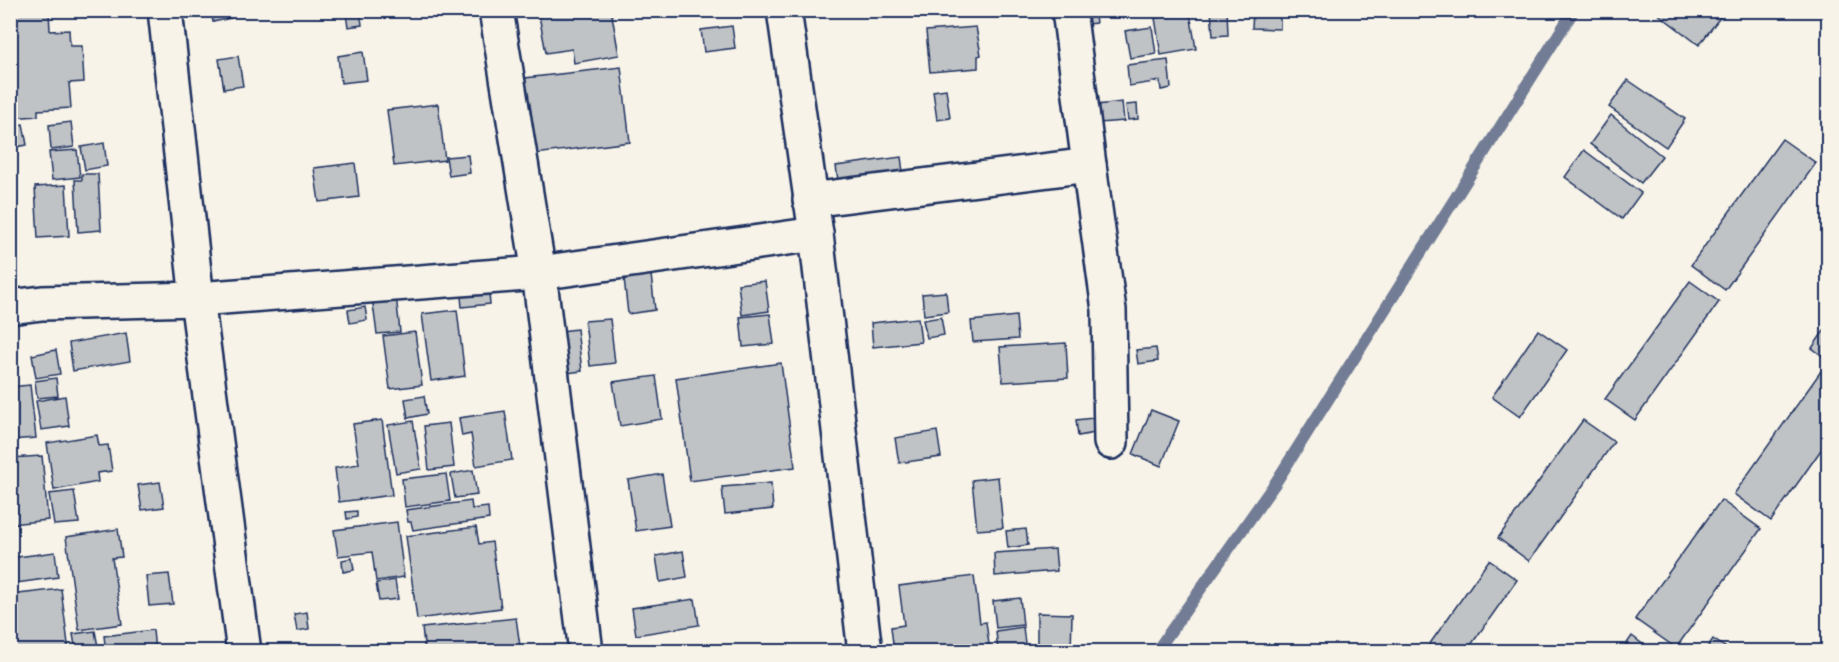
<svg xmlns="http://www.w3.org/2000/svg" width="1839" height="662" font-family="Caveat,sans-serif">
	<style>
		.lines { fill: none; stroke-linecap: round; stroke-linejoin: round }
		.stream { stroke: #727c95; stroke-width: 12 }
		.building { fill: #c0c3c5; stroke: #1b2f5e; stroke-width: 1.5 }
		.street-casing { stroke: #1b2f5e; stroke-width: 38 }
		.street { stroke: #f7f3e8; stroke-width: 33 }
	</style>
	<rect width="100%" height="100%" fill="#f7f3e8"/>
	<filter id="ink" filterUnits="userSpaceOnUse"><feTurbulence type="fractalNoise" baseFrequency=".0167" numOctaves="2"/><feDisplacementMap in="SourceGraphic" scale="12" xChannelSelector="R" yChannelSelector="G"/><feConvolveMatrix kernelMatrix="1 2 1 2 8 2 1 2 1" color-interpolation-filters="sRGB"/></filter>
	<g filter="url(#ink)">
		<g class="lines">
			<path class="stream" d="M1156,652l120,-170 298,-472"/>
		</g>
		<g class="building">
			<path d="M211,10h18l2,8 -18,4z"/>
			<path d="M340,10h20l2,15 -14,2 -2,-13 -6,1z"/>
			<path d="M538,10h73l8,45 -45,8 -2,-14 -26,4z"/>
			<path d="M1153,10h13v4l-13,1z"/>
			<path d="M1211,10h16l1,25 -15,1z"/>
			<path d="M1253,10h27v19l-28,-1z"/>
			<path d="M1653,10h69l2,2 -25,33z"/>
			<path d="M49,11l1,20 19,-1 1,16h12l2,36 -15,1 2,25 -33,2v6l-28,2v-104z"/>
			<path d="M1085,11h9l2,12 -9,1z"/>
			<path d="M1190,13l6,36 -35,6 -6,-37z"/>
			<path d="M732,26l3,22 -31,4 -3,-22z"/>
			<path d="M976,27l5,28 -3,1v12l-48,4 -4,-41z"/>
			<path d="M1152,27l4,27 -26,4 -5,-27z"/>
			<path d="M363,52l4,28 -26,3 -3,-27z"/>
			<path d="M238,56l5,30 -19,3 -5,-30z"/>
			<path d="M1168,60l3,28 -10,2 -1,-9 -31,5 -2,-21z"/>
			<path d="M621,67l9,75 -95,12 -10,-76z"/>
			<path d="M1628,80l57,39 -19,28 -57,-40z"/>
			<path d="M946,89l4,29 -13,2 -4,-29z"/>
			<path d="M1122,102l2,19 -25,2 -2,-18z"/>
			<path d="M438,104l7,56 -51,6 -7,-56z"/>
			<path d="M1137,104l1,15 -10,1 -2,-15z"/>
			<path d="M1611,115l51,41 -21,27 -51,-39z"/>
			<path d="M71,122l3,25 -23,3 -2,-25z"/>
			<path d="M23,124l4,21 -17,3v-22z"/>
			<path d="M1782,139l34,24 -91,127 -34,-25z"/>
			<path d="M104,143l3,23 -22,4 -4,-23z"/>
			<path d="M77,150l3,27 -28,3 -3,-28z"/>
			<path d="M1584,150l57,43 -19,26 -57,-42z"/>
			<path d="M468,155l2,18 -21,3 -3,-19z"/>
			<path d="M901,157l2,15 -65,8 -2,-14z"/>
			<path d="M355,163l4,34 -40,5 -5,-34z"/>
			<path d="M82,174h16l3,56 -23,2 -3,-52h7z"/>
			<path d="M66,185l3,51 -31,2 -3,-51z"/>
			<path d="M650,266l5,44 -27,4 -5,-45z"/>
			<path d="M765,281l4,30 -27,4 -4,-31z"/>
			<path d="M1690,281l29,21 -84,118 -30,-21z"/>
			<path d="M488,282l2,22 -28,3 -2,-21z"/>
			<path d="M946,292l2,20 -24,3 -2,-21z"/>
			<path d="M396,295l4,37 -23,2 -5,-37z"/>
			<path d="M365,307l2,13 -17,3 -2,-13z"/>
			<path d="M457,310l8,66 -34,5 -9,-67z"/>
			<path d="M770,314l4,30 -31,3 -3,-30z"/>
			<path d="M1016,316l2,23 -45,3 -2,-21z"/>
			<path d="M941,317l3,18 -17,3 -4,-18z"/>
			<path d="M918,318l3,24 -48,5 -2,-24z"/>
			<path d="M610,319l5,44 -25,3 -5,-45z"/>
			<path d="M1828,325v35l-16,-12z"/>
			<path d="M577,329l5,42 -15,2 -6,-42z"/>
			<path d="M1538,330l29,20 -47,67 -28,-20z"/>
			<path d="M415,332l7,53 -32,4 -7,-53z"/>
			<path d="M126,333l4,28 -57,10 -4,-28z"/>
			<path d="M1066,343l2,35 -65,4 -3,-35z"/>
			<path d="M1156,348l2,13 -20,3 -2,-14z"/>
			<path d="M56,350l4,24 -24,4 -4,-23z"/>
			<path d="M781,363l14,104 -105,14 -14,-103z"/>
			<path d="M1821,371l7,5v64l-57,81 -37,-27z"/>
			<path d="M656,376l6,43 -42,7 -7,-44z"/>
			<path d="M56,378l2,18 -21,2 -2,-17z"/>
			<path d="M30,385l6,53 -26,2v-53z"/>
			<path d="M65,396l4,30 -28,4 -5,-29z"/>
			<path d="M424,396l3,18 -19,4 -3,-19z"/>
			<path d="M1151,410l28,11 -18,45 -28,-12z"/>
			<path d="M505,411l7,49 -36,6 -5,-32 -9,2 -3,-18z"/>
			<path d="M1093,418l2,15 -17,3 -2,-16z"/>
			<path d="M382,420l10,75 -53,7 -4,-34 24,-4 -6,-40z"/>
			<path d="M1583,420l31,22 -85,119 -31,-23z"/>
			<path d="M413,421l8,48 -25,4 -8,-48z"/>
			<path d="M449,423l5,44 -25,3 -5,-44z"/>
			<path d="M937,431l4,26 -42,6 -4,-25z"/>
			<path d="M97,435l2,11 9,-1 4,26 -15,2 1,9 -44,8 -7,-47z"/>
			<path d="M42,456l6,64 -37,4 -1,-66z"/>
			<path d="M473,470l4,25 -22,3 -4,-24z"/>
			<path d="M446,474l4,27 -45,6 -3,-28z"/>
			<path d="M662,474l8,52 -34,5 -8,-51z"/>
			<path d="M998,477l5,51 -26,2 -5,-50z"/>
			<path d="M160,482l4,25 -22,3 -4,-25z"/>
			<path d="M771,483l2,26 -48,5 -3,-27z"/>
			<path d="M74,491l5,32 -25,2 -5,-31z"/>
			<path d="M1721,500l40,29 -85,119 -41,-29z"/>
			<path d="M471,501l1,8 16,-2 1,12 -76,11 -2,-8h-3l-2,-12z"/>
			<path d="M357,511v6l-10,2 -1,-7z"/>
			<path d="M397,522l7,55 -28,4 -4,-29 -34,4 -4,-26z"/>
			<path d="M476,527l3,17 13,-2 9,66 -84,11 -11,-83z"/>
			<path d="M118,529l4,28 -10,1 10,66 -43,6 -13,-93z"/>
			<path d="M1026,529l2,16 -20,3 -2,-17z"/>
			<path d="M1055,549l2,22 -62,5 -1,-23z"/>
			<path d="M683,551l4,26 -27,5 -4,-26z"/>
			<path d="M55,552l3,25 -48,7v-26z"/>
			<path d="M352,558l2,12 -11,2 -1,-12z"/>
			<path d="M1489,560l28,20 -51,72h-42z"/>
			<path d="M169,574l4,30 -24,2 -3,-30z"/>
			<path d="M974,576l6,47 6,-1 4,30h-96l-3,-25 13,-2 -5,-39z"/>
			<path d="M395,580l3,19 -19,2 -3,-18z"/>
			<path d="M61,589l8,63h-59v-57z"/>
			<path d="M1020,598l3,27 -27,3 -3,-27z"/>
			<path d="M695,599l4,26 -63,10 -4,-27z"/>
			<path d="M307,612l2,17 -12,2 -3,-17z"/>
			<path d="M1037,613l35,1 -1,38h-34z"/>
			<path d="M516,618l4,28 -48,6h-47l-3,-24z"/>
			<path d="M1023,627l3,25h-28l-2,-21z"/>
			<path d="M153,630l2,22h-49l-2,-16z"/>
			<path d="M95,631l4,21h-23l-3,-18z"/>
			<path d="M1632,636l21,16h-32z"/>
			<path d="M1713,639l19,13h-28z"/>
			<path d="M365,645v7h-33v-4z"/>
		</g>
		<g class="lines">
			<g class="street-casing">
				<g id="street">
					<path d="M165,10l32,289 47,353"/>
					<path d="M496,10l43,263 47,379"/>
					<path d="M784,10l32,224 49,418"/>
					<path d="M1089,165l20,145 2,132"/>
					<path d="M810,200l279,-35 -20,-155"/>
					<path d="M10,307l32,-4 155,-4 342,-26 277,-39"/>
				</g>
			</g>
			<use href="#street" class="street"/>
		</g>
	</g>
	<rect width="1839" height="662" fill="none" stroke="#f7f3e8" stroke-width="36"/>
	<rect x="18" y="18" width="1803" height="626" fill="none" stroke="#1b2f5e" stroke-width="2" filter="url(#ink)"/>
</svg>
